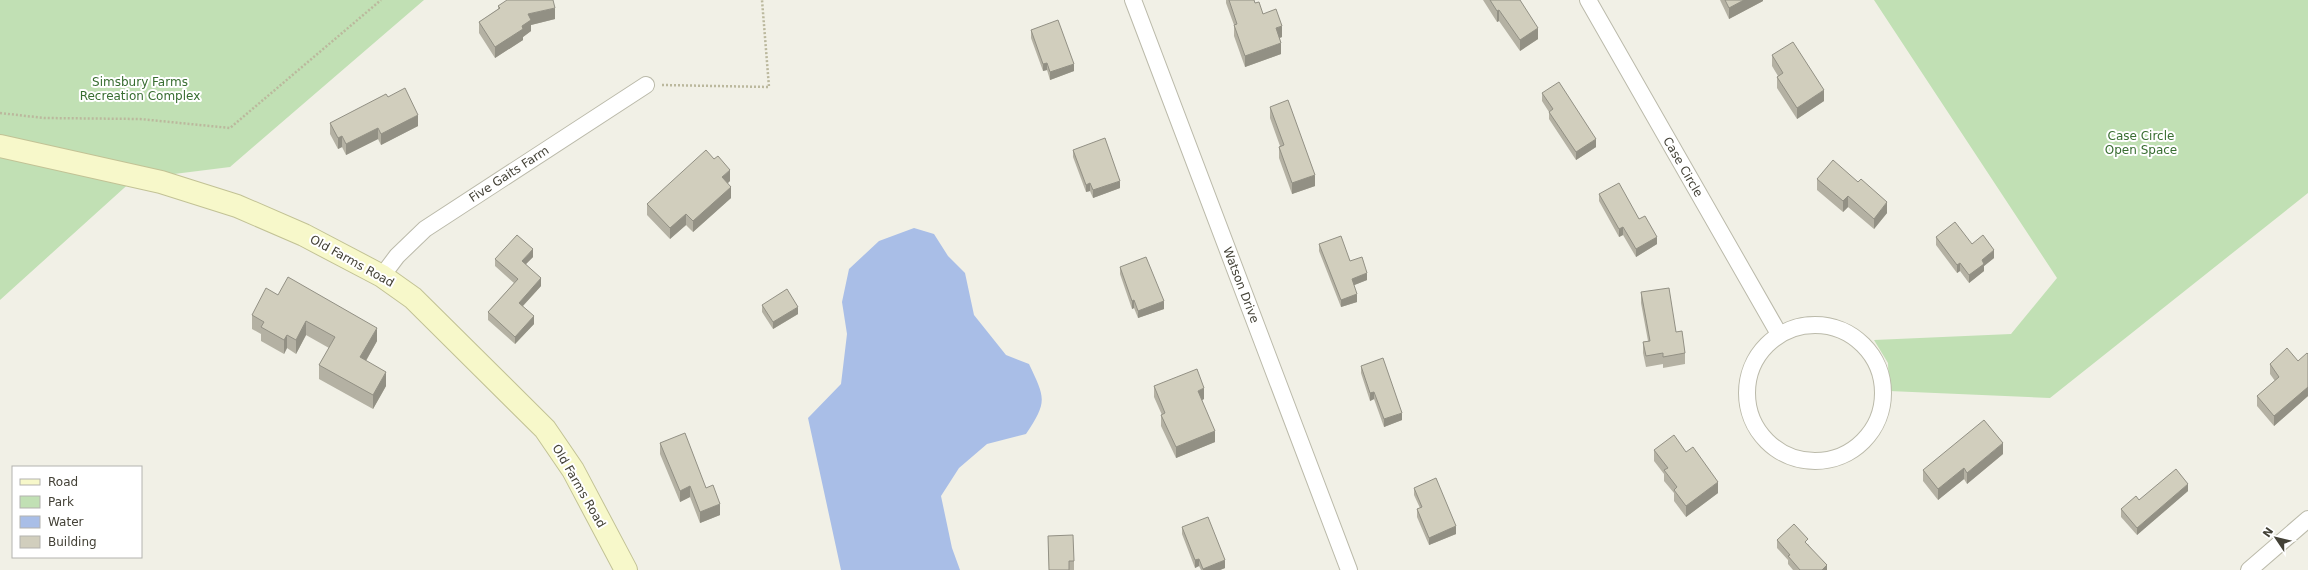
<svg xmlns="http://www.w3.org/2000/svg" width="2308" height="570" font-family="'DejaVu Sans',sans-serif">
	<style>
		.green { fill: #c1e0b4 }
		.water { fill: #a9bee7 }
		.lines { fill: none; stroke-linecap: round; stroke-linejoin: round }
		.street-casing { stroke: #bbbaaa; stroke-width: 18 }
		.secondary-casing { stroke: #c2c295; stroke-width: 24 }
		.path { stroke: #bbb89d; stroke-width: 2.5; stroke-dasharray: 2 2; stroke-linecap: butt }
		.street { stroke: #fff; stroke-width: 16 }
		.secondary { stroke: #f7f8ca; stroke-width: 22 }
		.wall { fill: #b4b1a3 }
		.shaded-wall { fill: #929084 }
		.building { fill: #d1cebd; stroke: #929084 }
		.labels { text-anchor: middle; stroke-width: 4; stroke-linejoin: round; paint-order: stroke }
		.park-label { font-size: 12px; fill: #386d31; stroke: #fff }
		.street-label { font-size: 12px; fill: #434136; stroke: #fff }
	</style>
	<rect width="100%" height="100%" fill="#f1f0e6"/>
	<g class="green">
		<path d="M0,0h424l-194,167 -96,12 -134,121z"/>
		<path d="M1874,0h434v193l-258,205 -161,-7 -1,-28 -14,-23 137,-6 46,-56z"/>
	</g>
	<path class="water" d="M914,228l20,6 14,22 17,17 9,42 32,40 23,9c16,34 19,37 -3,70l-39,10 -28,24 -18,28 11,52 8,22h-119l-33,-152 33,-34 6,-50 -5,-32 7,-33 30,-28z"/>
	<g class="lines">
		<g class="street-casing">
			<g id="street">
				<path d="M1133,0l216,570"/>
				<path d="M1588,0l191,334"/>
				<path d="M382,276l15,-20 28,-27 221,-144"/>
				<circle cx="1815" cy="393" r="68"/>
				<path d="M2249,570l59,-51"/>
			</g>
		</g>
		<g class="secondary-casing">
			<path id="secondary" d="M0,146l161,36 76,24 67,29 78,41 31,22 132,131 28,41 53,100"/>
		</g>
		<g class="path">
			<path d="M662,85l107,2 -7,-87"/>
			<path d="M0,113l44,5 96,1 90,9 151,-128"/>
		</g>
		<use href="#street" class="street"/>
		<use href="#secondary" class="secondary"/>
	</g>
	<g class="wall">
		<path d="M1226,0h28l1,3 27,34 -2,1 1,16 -36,13 -11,-31v-11l-8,-22z"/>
		<path d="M1483,0h37l18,39 -18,12 -21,-30 -2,1z"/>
		<path d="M1720,0h43v1l-34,18z"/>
		<path d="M498,6l57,13 -24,6v6l-8,6v3l-28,18 -16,-25v-11l19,-13z"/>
		<path d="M1031,30l43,41 -24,9 -3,-10 -4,1 -12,-33z"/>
		<path d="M1772,55l52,46 -27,18 -20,-31v-11l1,-1 -6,-10z"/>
		<path d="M1542,93l54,54 -20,13 -27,-41v-7l-7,-11z"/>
		<path d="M388,97l30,29 -37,19 -3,-6 -32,16 -4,-8 -4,2 -8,-15v-11z"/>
		<path d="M1270,107l45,79 -23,8 -13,-36v-11l1,-1 -10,-28z"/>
		<path d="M1073,150l47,38 -27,10 -3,-7 -4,1 -13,-35z"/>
		<path d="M1817,179l70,34 -13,16 -26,-22 -5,5 -26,-22z"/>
		<path d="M730,181l-2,2 3,15 -38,34 -7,-7 -16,14 -23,-24v-11z"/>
		<path d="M1599,194l40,25 18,25 -21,13 -13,-22 -4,2 -20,-36z"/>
		<path d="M1936,237l36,7 22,14 -10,8v5l-15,12 -9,-12 -3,2 -21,-28z"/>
		<path d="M1319,244l31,17 17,19 -13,5 3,17 -16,5 -22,-56z"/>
		<path d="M533,257l-7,7 15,22 -18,20 11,18 -19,20 -27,-24v-8l26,-29 -19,-17v-7z"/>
		<path d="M1120,267l44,42 -26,9 -4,-10 -2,1 -12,-35z"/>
		<path d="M1641,292l35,40 9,21v11l-22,4v-4l-17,3 -3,-14v-11l5,-1 -7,-38z"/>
		<path d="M278,295l99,46 -11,20 20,25 -13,23 -54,-30v-14l10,-17 -23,-13 -10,19 -9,-6 -3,6 -23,-13v-7l-9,-5v-14z"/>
		<path d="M762,305l36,9 -25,15 -11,-17z"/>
		<path d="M2308,354v42l-34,30 -17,-20v-10l18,-15 -5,-7v-10l28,-3z"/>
		<path d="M1361,366l41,54 -18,7 -10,-28 -4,2 -9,-28z"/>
		<path d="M1154,386l50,13 -2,1 13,42 -39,16 -15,-32v-11h1l-8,-18z"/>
		<path d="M660,443l46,45 14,27 -20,8 -10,-26 -10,5 -20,-48z"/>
		<path d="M1654,450l64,43 -32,24 -12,-16v-8l-10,-12v-7l-10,-13z"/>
		<path d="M2003,454l-36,30 -3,-5 -26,21 -15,-19v-11z"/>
		<path d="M1414,488l42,46 -27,11 -12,-28v-8l3,-1 -6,-13z"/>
		<path d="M2188,491l-51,44 -16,-18v-8l18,-9z"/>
		<path d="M1182,527l43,41 -5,2h-19l-2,-4 -4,2 -13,-34z"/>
		<path d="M1048,536l26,25v9h-25z"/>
		<path d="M1777,540l31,4 19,26h-34l-5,-6v-4l-11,-12z"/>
	</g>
	<g class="shaded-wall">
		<path d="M1744,0h19v1l-34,18v-11z"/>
		<path d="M555,8v11l-24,6v6l-8,6v3l-28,18v-11l27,-21 6,-12z"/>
		<path d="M1499,10v11l-2,1v-11z"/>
		<path d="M1282,26v11l-6,2v-11z"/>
		<path d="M1538,28v11l-18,12v-11z"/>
		<path d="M1281,43v11l-36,13v-11z"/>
		<path d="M1047,63v7l-4,1v-7z"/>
		<path d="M1074,64v7l-24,9v-8z"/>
		<path d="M1824,90v11l-27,18v-11z"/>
		<path d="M418,115v11l-37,19v-11z"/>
		<path d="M378,128v11l-32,16v-11z"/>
		<path d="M342,136v11l-4,2v-11z"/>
		<path d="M1596,139v8l-20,13v-8z"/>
		<path d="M730,170v11l-8,7v-11z"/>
		<path d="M1315,175v11l-23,8v-11z"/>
		<path d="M1120,181v7l-27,10v-8z"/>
		<path d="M1090,183v8l-4,1v-7z"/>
		<path d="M731,187v11l-38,34v-11z"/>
		<path d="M1848,196v11l-5,5v-11z"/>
		<path d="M1887,202v11l-13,16v-10z"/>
		<path d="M686,214v11l-16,14v-11z"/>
		<path d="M1623,227v8l-4,2v-8z"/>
		<path d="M1657,237v7l-21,13v-8z"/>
		<path d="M533,249v8l-11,11v-7z"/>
		<path d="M1994,250v8l-10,8v5l-15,12v-8l13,-15z"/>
		<path d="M1960,263v8l-3,2v-8z"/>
		<path d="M1367,273v7l-15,6v-7z"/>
		<path d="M541,278v8l-22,24v-7z"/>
		<path d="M1357,294v8l-16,5v-7z"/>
		<path d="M1134,300v8l-2,1v-8z"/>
		<path d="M1164,301v8l-26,9v-7z"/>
		<path d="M798,307v7l-25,15v-7z"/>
		<path d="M534,316v8l-19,20v-7z"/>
		<path d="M306,321v14l-10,19v-14z"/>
		<path d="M377,328v13l-17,30v-14z"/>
		<path d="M287,335v13l-3,6v-14z"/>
		<path d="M386,372v14l-13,23v-14z"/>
		<path d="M2308,387v9l-34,30v-10z"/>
		<path d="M1204,388v11l-6,3v-11z"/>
		<path d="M1374,392v7l-4,2v-8z"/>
		<path d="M1402,413v7l-18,7v-8z"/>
		<path d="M1215,431v11l-39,16v-11z"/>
		<path d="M2003,443v11l-36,30v-11z"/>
		<path d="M1964,468v11l-26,21v-11z"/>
		<path d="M1718,482v11l-32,24v-11z"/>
		<path d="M2188,484v7l-51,44v-7z"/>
		<path d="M690,486v11l-10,5v-11z"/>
		<path d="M720,504v11l-20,8v-11z"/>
		<path d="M1456,526v8l-27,11v-7z"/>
		<path d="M1199,559v7l-4,2v-8z"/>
		<path d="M1225,560v8l-5,2h-17v-1z"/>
		<path d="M1827,565v5h-5z"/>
	</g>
	<g class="building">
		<path d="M507,0h46l2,8 -27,6 3,6 -9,6 1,3 -28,18 -16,-25 21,-14 -2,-2z"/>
		<path d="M1229,0h25l1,3 4,-1 4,12 13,-5 6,17 -6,2 5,15 -36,13 -11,-31 3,-1z"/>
		<path d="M1490,0h30l18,28 -18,12 -21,-30 -2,1z"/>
		<path d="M1725,0h19l-15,8z"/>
		<path d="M1058,20l16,44 -24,8 -3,-9 -4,1 -12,-34z"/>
		<path d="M1793,42l31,48 -27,18 -20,-31 6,-4 -11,-18z"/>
		<path d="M1559,82l37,57 -20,13 -27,-40 4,-3 -11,-16z"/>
		<path d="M405,88l13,27 -37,19 -3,-6 -32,16 -4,-8 -4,2 -8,-15 56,-29 2,3z"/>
		<path d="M1288,100l27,75 -23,8 -13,-36 5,-2 -14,-38z"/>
		<path d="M1105,138l15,43 -27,9 -3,-7 -4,2 -13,-35z"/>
		<path d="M706,150l8,9 4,-3 12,14 -8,7 9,10 -38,34 -7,-7 -16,14 -23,-24z"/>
		<path d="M1833,160l25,22 3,-3 26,23 -13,17 -26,-23 -5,5 -26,-22z"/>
		<path d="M1619,183l20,36 6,-3 12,21 -21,12 -13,-22 -4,2 -20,-35z"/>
		<path d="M1955,222l17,22 11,-9 11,15 -12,10 2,4 -15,11 -9,-12 -3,2 -21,-28z"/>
		<path d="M517,235l16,14 -11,12 19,17 -22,25 15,13 -19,21 -27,-25 30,-33 -23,-20z"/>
		<path d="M1341,236l9,25 12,-4 5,16 -15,6 5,15 -16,6 -22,-56z"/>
		<path d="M1146,257l18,44 -26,10 -4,-11 -2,1 -12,-34z"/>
		<path d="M288,277l89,51 -17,29 26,15 -13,23 -54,-30 16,-28 -29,-16 -10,19 -9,-5 -3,5 -23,-13 3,-5 -12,-7 14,-27 12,7z"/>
		<path d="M1669,288l7,44 6,-1 3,22 -22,4v-4l-17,3 -3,-14 7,-1 -9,-49z"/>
		<path d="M787,289l11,18 -25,15 -11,-17z"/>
		<path d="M2287,348l11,13 9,-8 1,1v33l-34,29 -17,-20 22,-19 -9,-13z"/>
		<path d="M1383,358l19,55 -18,6 -10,-27 -4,1 -9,-27z"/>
		<path d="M1197,369l7,19 -6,3 17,40 -39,16 -15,-32 4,-2 -11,-27z"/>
		<path d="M1984,420l19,23 -36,30 -3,-5 -26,21 -15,-19z"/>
		<path d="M685,433l21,55 7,-3 7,19 -20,8 -10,-26 -10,5 -20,-48z"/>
		<path d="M1674,435l12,17 7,-5 25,35 -32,24 -12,-16 3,-3 -13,-17 4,-2 -14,-18z"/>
		<path d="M2176,469l12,15 -51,44 -16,-19 15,-13 3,4z"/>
		<path d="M1436,478l20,48 -27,12 -12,-29 5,-2 -8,-19z"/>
		<path d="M1208,517l17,43 -22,9 -4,-10 -4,1 -13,-33z"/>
		<path d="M1794,524l14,15 -3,3 22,23 -5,5h-22l-12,-14 2,-1 -13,-15z"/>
		<path d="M1073,535l1,26h-5v9h-20l-1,-34z"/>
	</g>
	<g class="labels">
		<g class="park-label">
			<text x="140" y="86">Simsbury Farms<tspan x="140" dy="14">Recreation Complex</tspan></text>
			<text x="2141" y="140">Case Circle<tspan x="2141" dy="14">Open Space</tspan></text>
		</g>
		<g class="street-label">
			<text transform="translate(1683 167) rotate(60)" y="4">Case Circle</text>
			<text transform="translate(509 174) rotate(-33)" y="4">Five Gaits Farm</text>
			<text transform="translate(352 261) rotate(29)" y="4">Old Farms Road</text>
			<text transform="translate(1241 285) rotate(69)" y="4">Watson Drive</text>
			<text transform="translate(579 486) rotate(60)" y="4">Old Farms Road</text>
		</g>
	</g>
	<rect x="12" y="466" width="130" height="92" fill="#ffffff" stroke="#b4b3af"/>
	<rect x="20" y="479" width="20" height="6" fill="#f7f8ca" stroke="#b4b3af"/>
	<text x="48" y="486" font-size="12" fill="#434136">Road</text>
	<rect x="20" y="496" width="20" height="12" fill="#c1e0b4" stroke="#b4b3af"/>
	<text x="48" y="506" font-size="12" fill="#434136">Park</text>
	<rect x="20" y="516" width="20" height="12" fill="#a9bee7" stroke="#b4b3af"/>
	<text x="48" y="526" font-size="12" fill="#434136">Water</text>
	<rect x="20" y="536" width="20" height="12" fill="#d1cebd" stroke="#b4b3af"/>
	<text x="48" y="546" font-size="12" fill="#434136">Building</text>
	<g transform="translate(2276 538) rotate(305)" stroke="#ffffff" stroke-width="3" paint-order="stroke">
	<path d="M0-3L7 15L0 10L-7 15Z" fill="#434136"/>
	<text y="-6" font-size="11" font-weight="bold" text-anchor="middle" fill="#434136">N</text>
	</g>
</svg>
